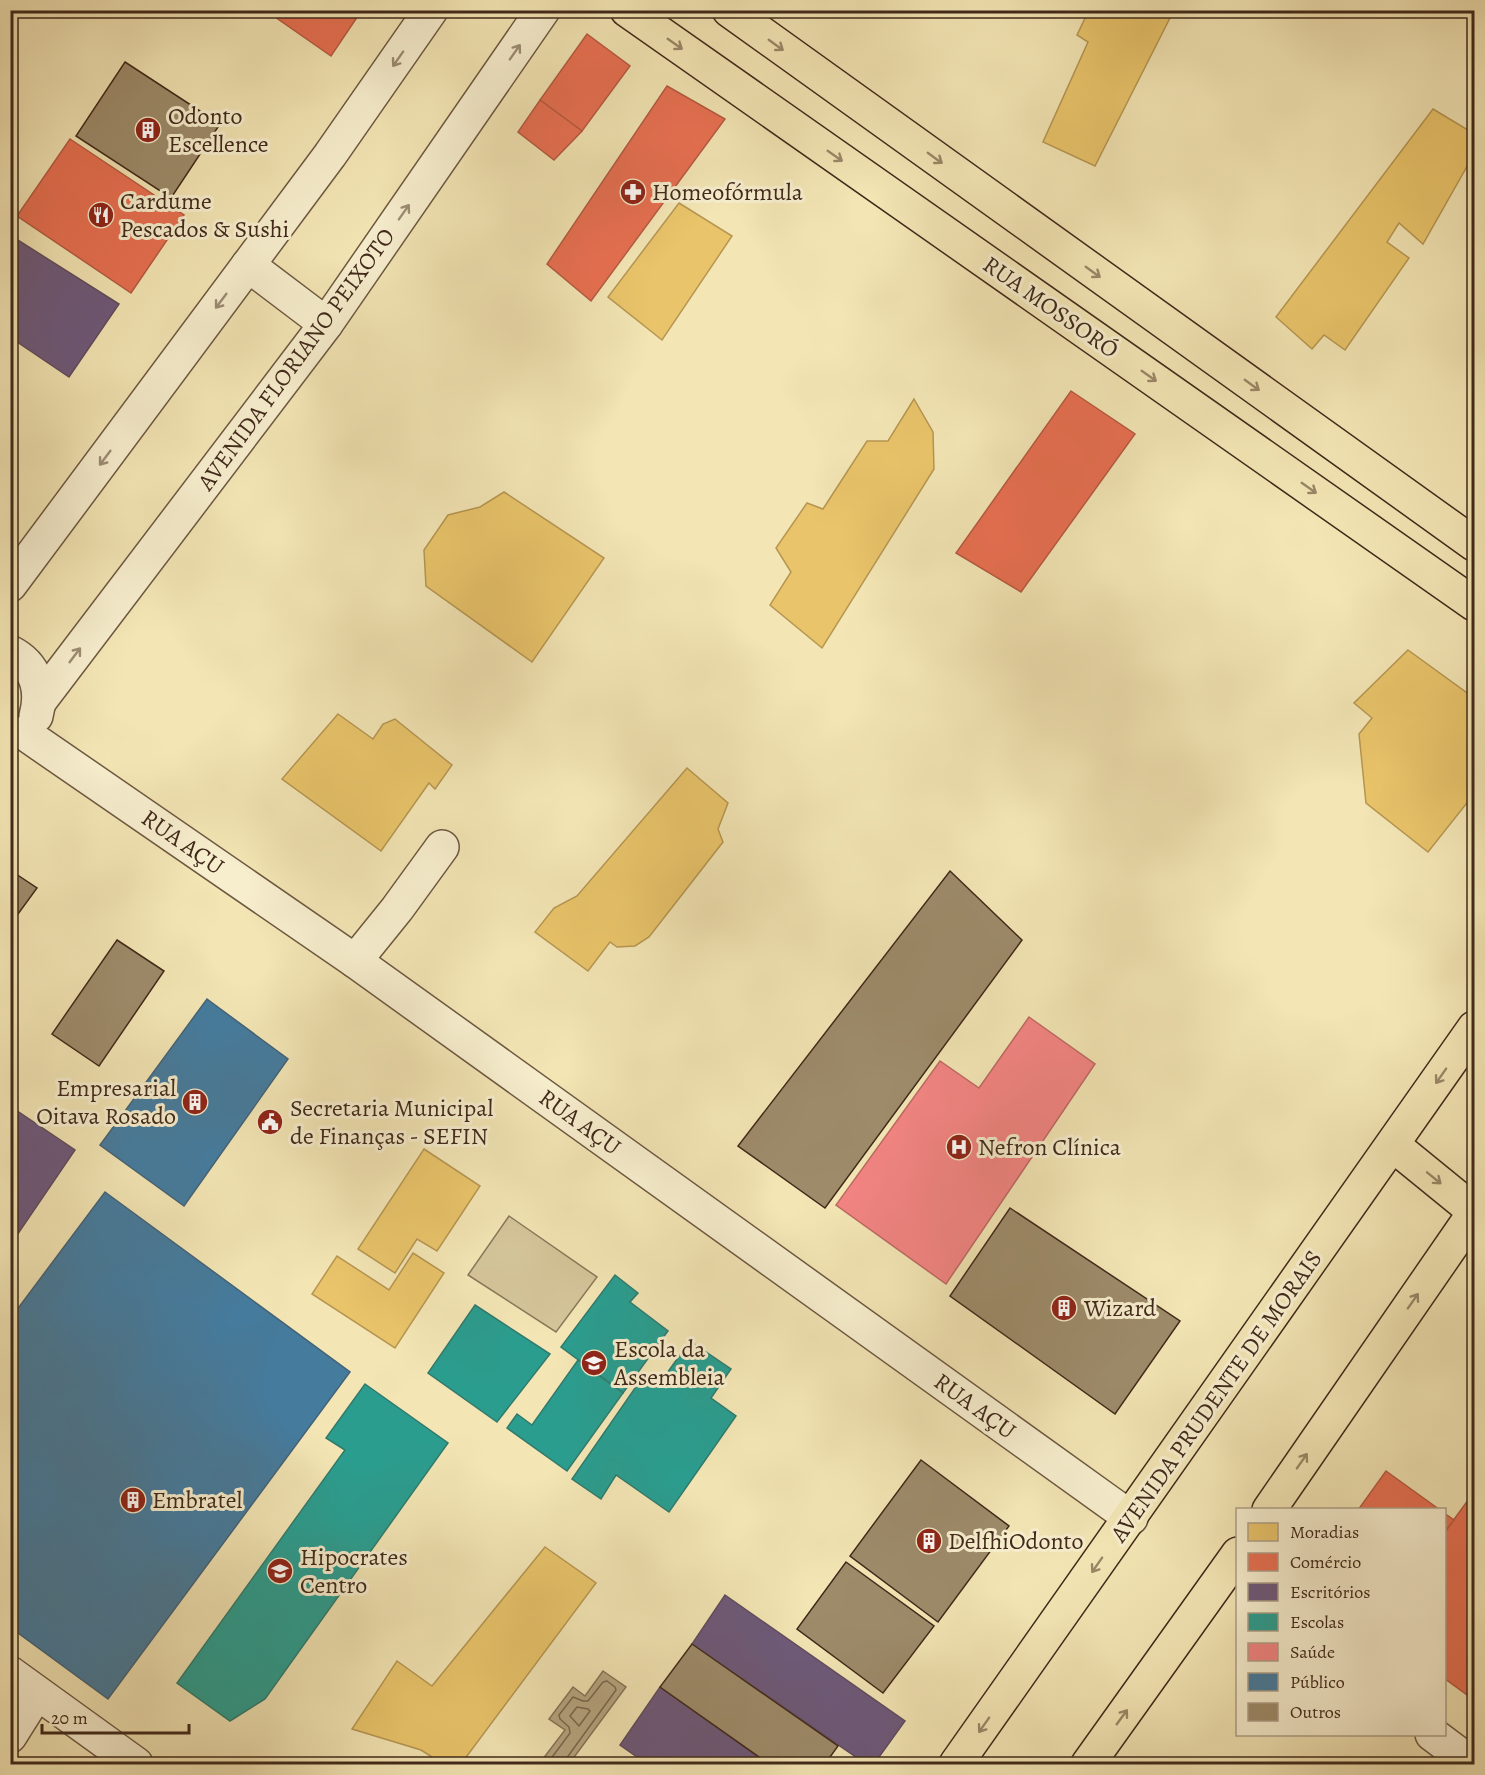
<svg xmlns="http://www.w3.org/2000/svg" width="1485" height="1775" font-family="Alegreya,serif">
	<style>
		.green { fill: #d5c59a; stroke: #8a775a; stroke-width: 1.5 }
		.water { fill: #b6a580; stroke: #877357; stroke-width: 1.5 }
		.homes { fill: #e9c46a; stroke: #b69652; stroke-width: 1.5 }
		.shops { fill: #e76f51; stroke: #b55a40; stroke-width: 1.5 }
		.offices { fill: #6d597a; stroke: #604b5d; stroke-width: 1.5 }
		.schools { fill: #2a9d8f; stroke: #317a6c; stroke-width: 1.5 }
		.health { fill: #f28482; stroke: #bd6963; stroke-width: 1.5 }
		.public { fill: #457b9d; stroke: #446276; stroke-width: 1.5 }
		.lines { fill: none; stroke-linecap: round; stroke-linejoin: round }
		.shore { stroke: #7b674d; stroke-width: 1.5 }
		.building { fill: #9d8b6a; stroke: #40291a; stroke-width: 1.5 }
		.minor-casing { stroke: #6d5840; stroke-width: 36 }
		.major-casing { stroke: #40291a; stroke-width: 36 }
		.minor { stroke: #f7eece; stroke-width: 33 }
		.major { stroke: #f3e5b4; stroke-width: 33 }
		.oneway { stroke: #9a8767 }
		.oneway2 { stroke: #9c8c74 }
		.labels { text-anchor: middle; stroke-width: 6; stroke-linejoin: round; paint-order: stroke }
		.poi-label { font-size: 24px; fill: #40291a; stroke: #f7eece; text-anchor: start }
		.street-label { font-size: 24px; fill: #40291a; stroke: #f7eece }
	</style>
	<rect width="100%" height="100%" fill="#f3e5b4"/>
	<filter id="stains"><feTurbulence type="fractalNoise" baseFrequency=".00333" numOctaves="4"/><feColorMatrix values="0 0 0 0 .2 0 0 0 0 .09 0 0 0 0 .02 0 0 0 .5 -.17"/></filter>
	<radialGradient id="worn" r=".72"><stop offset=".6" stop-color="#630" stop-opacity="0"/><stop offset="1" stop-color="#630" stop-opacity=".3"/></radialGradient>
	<path class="green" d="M509,1216l88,61 -41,55 -88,-57z"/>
	<path class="water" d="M603,1671l23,16 -57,77h-30l26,-34 -16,-11 24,-32 12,9z"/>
	<g class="homes">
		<path d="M1089,10h85l-79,156 -52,-24 45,-100 -11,-7z"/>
		<path d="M1433,109l35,21 6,10v14l-51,90 -24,-21 -12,19 22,16 -64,92 -21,-15 -12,14 -36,-32z"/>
		<path d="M679,203l53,33 -70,104 -54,-43z"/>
		<path d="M914,399l19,33 1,37 -112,179 -52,-43 21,-33 -15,-24 31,-45 16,6 44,-68h21z"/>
		<path d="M504,492l100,66 -72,104 -106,-76 -2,-36 24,-35 32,-8z"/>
		<path d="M1408,650l66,48v96l-46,58 -62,-49 -7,-69 13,-16 -18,-15z"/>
		<path d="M338,714l35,25 10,-15 12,-5 57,46 -17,24 -6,-6 -48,68 -99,-72z"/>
		<path d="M687,768l41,35 -10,26 5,13 -74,95 -14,9 -18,1 -7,-5 -22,29 -53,-39 19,-24 23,-12z"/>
		<path d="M424,1149l56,37 -43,65 -20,-12 -22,34 -37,-24z"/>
		<path d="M413,1253l31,20 -49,75 -83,-54 25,-38 52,34z"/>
		<path d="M545,1547l51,36 -135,181h-18l-22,-14 -69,-21 45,-68 35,25z"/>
	</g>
	<g class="shops">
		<path d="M265,10h97l-31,46z"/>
		<path d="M587,34l43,32 -48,65 -42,-31z"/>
		<path d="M667,86l58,33 -134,182 -44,-37z"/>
		<path d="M540,100l42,31 -28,29 -36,-28z"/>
		<path d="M70,139l114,76 -53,78 -114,-77z"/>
		<path d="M1071,391l64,43 -114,158 -65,-39z"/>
		<path d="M1386,1471l54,39h-82z"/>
		<path d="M1474,1492v208l-30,-22v-145z"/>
		<path d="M1444,1513l10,7 -10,13z"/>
	</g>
	<g class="offices">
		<path d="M13,237l106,67 -50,73 -59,-40v-96z"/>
		<path d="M10,1106l65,44 -62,91 -3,-2z"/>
		<path d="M725,1595l180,126 -31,43h-8l-174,-120z"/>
		<path d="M660,1687l109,77h-122l-27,-19z"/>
	</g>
	<g class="schools">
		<path d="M615,1275l23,18 -8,9 38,29 -45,62 -62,-46z"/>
		<path d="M475,1305l75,49 -53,68 -69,-49z"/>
		<path d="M690,1341l41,28 -20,29 25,18 -67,96 -53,-37 -15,24 -29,-20 70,-101 15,9z"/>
		<path d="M578,1360l45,33 -56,78 -60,-43 10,-14 15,11z"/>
		<path d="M365,1384l83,59 -183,256 -35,22 -53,-38 168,-233 -19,-12z"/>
	</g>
	<path class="health" d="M1029,1017l66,47 -149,220 -110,-79 104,-144 39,27z"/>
	<g class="public">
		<path d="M207,999l81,60 -104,147 -84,-61z"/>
		<path d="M105,1192l245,180 -242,327 -98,-72v-308z"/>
	</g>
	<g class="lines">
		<g class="shore">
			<path d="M577,1707l11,2 2,2 -11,15 -9,-10z"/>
			<path d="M547,1764l23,-31 -1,-6 -9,-8 -1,-4 14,-18 10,4h5l15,-19 4,-1 8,6 1,3 -50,69 -1,5"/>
		</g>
	</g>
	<g class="building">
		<path d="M125,62l95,62 -49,74 -95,-62z"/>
		<path d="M10,870l27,18 -27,37z"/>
		<path d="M950,871l72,69 -197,268 -87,-62z"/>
		<path d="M117,940l47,31 -65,95 -47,-32z"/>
		<path d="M1010,1208l170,113 -65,93 -165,-118z"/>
		<path d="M921,1460l88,66 -71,96 -88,-66z"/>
		<path d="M846,1562l88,64 -51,67 -86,-64z"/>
		<path d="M692,1644l146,102 -13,18h-56l-109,-77z"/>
	</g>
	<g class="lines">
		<g class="minor-casing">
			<g id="minor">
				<path d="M248,265l78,59"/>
				<path d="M10,585l320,-430 101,-145"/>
				<path d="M10,652c26,13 33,38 26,64"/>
				<path d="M39,702l287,-378 217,-314"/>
				<path d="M24,733l331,228 776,557"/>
				<path d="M355,961l42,-52 45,-62"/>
				<path d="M10,1673l126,91"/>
				<path d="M1432,1734l40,30"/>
				<path d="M10,1736l27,-43"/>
			</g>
		</g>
		<g class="major-casing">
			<g id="major">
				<path d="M627,10l847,594"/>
				<path d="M729,10l745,534"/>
				<path d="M1393,1145l81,66"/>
				<path d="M1269,1510l205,-297"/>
				<path d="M956,1764l518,-736"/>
				<path d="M1088,1764l150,-210"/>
			</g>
		</g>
		<use href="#minor" class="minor"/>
		<use href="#major" class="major"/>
	</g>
	<defs><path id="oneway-shaft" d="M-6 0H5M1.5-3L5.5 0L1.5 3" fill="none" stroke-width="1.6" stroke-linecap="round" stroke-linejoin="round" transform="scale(1.5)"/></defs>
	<g class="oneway">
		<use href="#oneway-shaft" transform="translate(675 44) rotate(35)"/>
		<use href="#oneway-shaft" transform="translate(776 45) rotate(36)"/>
		<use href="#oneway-shaft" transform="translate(835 156) rotate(35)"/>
		<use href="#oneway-shaft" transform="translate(935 158) rotate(36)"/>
		<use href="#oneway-shaft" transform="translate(1093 272) rotate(36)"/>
		<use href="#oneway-shaft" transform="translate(1149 376) rotate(35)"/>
		<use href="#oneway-shaft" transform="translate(1252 385) rotate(36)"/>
		<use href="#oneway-shaft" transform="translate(1309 488) rotate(35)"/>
		<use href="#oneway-shaft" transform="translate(1441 1076) rotate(125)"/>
		<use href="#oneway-shaft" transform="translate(1434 1178) rotate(39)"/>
		<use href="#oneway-shaft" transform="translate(1413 1301) rotate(-55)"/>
		<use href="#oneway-shaft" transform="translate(1302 1461) rotate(-55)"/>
		<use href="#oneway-shaft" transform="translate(1097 1565) rotate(125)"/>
		<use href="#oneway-shaft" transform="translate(1122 1717) rotate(-54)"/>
		<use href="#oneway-shaft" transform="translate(984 1725) rotate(125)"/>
	</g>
	<g class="oneway2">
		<use href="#oneway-shaft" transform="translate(515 52) rotate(-55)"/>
		<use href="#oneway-shaft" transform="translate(398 59) rotate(125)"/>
		<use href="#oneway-shaft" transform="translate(404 212) rotate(-55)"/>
		<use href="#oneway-shaft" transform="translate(221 301) rotate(127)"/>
		<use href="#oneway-shaft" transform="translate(105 458) rotate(127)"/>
		<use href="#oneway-shaft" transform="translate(75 655) rotate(-53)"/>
	</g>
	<defs>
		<g id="building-disc" transform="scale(1.35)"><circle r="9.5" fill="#8f2418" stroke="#f7eece"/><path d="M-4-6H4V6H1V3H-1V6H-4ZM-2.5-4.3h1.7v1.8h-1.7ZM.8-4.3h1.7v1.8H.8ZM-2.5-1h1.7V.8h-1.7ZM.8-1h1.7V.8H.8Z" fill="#fff"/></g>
		<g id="pharmacy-disc" transform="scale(1.35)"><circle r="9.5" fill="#8f2418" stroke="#f7eece"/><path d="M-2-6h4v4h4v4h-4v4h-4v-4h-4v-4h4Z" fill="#fff"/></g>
		<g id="restaurant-disc" transform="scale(1.35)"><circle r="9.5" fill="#8f2418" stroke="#f7eece"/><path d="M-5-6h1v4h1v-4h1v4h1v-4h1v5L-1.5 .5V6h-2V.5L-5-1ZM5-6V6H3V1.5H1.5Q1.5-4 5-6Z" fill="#fff"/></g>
		<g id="civic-disc" transform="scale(1.35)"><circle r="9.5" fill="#8f2418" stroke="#f7eece"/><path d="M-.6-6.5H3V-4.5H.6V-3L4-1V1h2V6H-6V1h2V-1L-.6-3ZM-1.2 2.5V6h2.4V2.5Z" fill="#fff"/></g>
		<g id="hospital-disc" transform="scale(1.35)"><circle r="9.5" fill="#8f2418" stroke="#f7eece"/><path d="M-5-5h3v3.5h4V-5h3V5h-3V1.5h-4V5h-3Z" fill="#fff"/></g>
		<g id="school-disc" transform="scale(1.35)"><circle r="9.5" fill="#8f2418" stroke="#f7eece"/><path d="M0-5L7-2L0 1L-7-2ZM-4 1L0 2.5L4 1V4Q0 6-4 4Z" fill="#fff"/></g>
	</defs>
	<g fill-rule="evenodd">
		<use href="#building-disc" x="148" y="130"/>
		<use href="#pharmacy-disc" x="633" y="192"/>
		<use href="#restaurant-disc" x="101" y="215"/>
		<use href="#building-disc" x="195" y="1102"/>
		<use href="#civic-disc" x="270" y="1122"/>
		<use href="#hospital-disc" x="959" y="1147"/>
		<use href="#building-disc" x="1064" y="1308"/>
		<use href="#school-disc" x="594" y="1363"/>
		<use href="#building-disc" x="133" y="1500"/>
		<use href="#building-disc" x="929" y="1541"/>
		<use href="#school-disc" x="280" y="1571"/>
	</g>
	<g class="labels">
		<g class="poi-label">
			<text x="168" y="124">Odonto<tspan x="168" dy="28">Escellence</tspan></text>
			<text x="652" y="200">Homeofórmula</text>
			<text x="120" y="209">Cardume<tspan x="120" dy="28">Pescados &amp; Sushi</tspan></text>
			<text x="176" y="1096" text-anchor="end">Empresarial<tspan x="176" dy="28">Oitava Rosado</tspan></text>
			<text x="290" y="1116">Secretaria Municipal<tspan x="290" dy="28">de Finanças - SEFIN</tspan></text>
			<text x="978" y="1155">Nefron Clínica</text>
			<text x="1084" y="1316">Wizard</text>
			<text x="614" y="1357">Escola da<tspan x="614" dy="28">Assembleia</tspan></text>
			<text x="152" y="1508">Embratel</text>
			<text x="948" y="1549">DelfhiOdonto</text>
			<text x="300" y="1565">Hipocrates<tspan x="300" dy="28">Centro</tspan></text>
		</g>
		<g class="street-label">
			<text transform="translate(1051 307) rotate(35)" y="8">RUA MOSSORÓ</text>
			<text transform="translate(296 359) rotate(-54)" y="8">AVENIDA FLORIANO PEIXOTO</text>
			<text transform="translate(183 842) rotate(35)" y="8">RUA AÇU</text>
			<text transform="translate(580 1122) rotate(36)" y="8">RUA AÇU</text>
			<text transform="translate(1216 1396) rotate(-55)" y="8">AVENIDA PRUDENTE DE MORAIS</text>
			<text transform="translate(975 1406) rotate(36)" y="8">RUA AÇU</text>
		</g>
	</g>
	<rect width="1485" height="1775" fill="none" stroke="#f3e5b4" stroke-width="36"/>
	<rect x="12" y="12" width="1461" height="1751" fill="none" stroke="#40291a" stroke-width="3"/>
	<rect x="18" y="18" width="1449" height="1739" fill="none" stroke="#40291a" stroke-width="1.5"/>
	<rect x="1236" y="1508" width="210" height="228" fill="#f7eece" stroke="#ae9f86" stroke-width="1.5"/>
	<rect x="1248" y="1523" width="30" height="18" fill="#e9c46a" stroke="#ae9f86" stroke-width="1.5"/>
	<text x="1290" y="1538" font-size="18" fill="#40291a">Moradias</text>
	<rect x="1248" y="1553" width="30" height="18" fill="#e76f51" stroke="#ae9f86" stroke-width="1.5"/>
	<text x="1290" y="1568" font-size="18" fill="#40291a">Comércio</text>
	<rect x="1248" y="1583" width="30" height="18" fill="#6d597a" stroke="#ae9f86" stroke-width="1.5"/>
	<text x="1290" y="1598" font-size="18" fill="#40291a">Escritórios</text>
	<rect x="1248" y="1613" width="30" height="18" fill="#2a9d8f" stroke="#ae9f86" stroke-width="1.5"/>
	<text x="1290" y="1628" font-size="18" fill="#40291a">Escolas</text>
	<rect x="1248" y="1643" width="30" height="18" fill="#f28482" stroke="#ae9f86" stroke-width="1.5"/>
	<text x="1290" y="1658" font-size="18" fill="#40291a">Saúde</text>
	<rect x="1248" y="1673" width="30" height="18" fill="#457b9d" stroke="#ae9f86" stroke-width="1.5"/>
	<text x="1290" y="1688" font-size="18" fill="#40291a">Público</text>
	<rect x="1248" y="1703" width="30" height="18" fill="#9d8b6a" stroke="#ae9f86" stroke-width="1.5"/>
	<text x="1290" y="1718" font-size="18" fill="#40291a">Outros</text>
	<path d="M42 1724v9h147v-9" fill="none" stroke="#40291a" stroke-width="3"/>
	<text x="51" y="1724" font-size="18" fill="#40291a" stroke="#f7eece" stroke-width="4.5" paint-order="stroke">20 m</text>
	<rect width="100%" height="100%" filter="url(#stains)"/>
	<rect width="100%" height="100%" fill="url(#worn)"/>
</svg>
